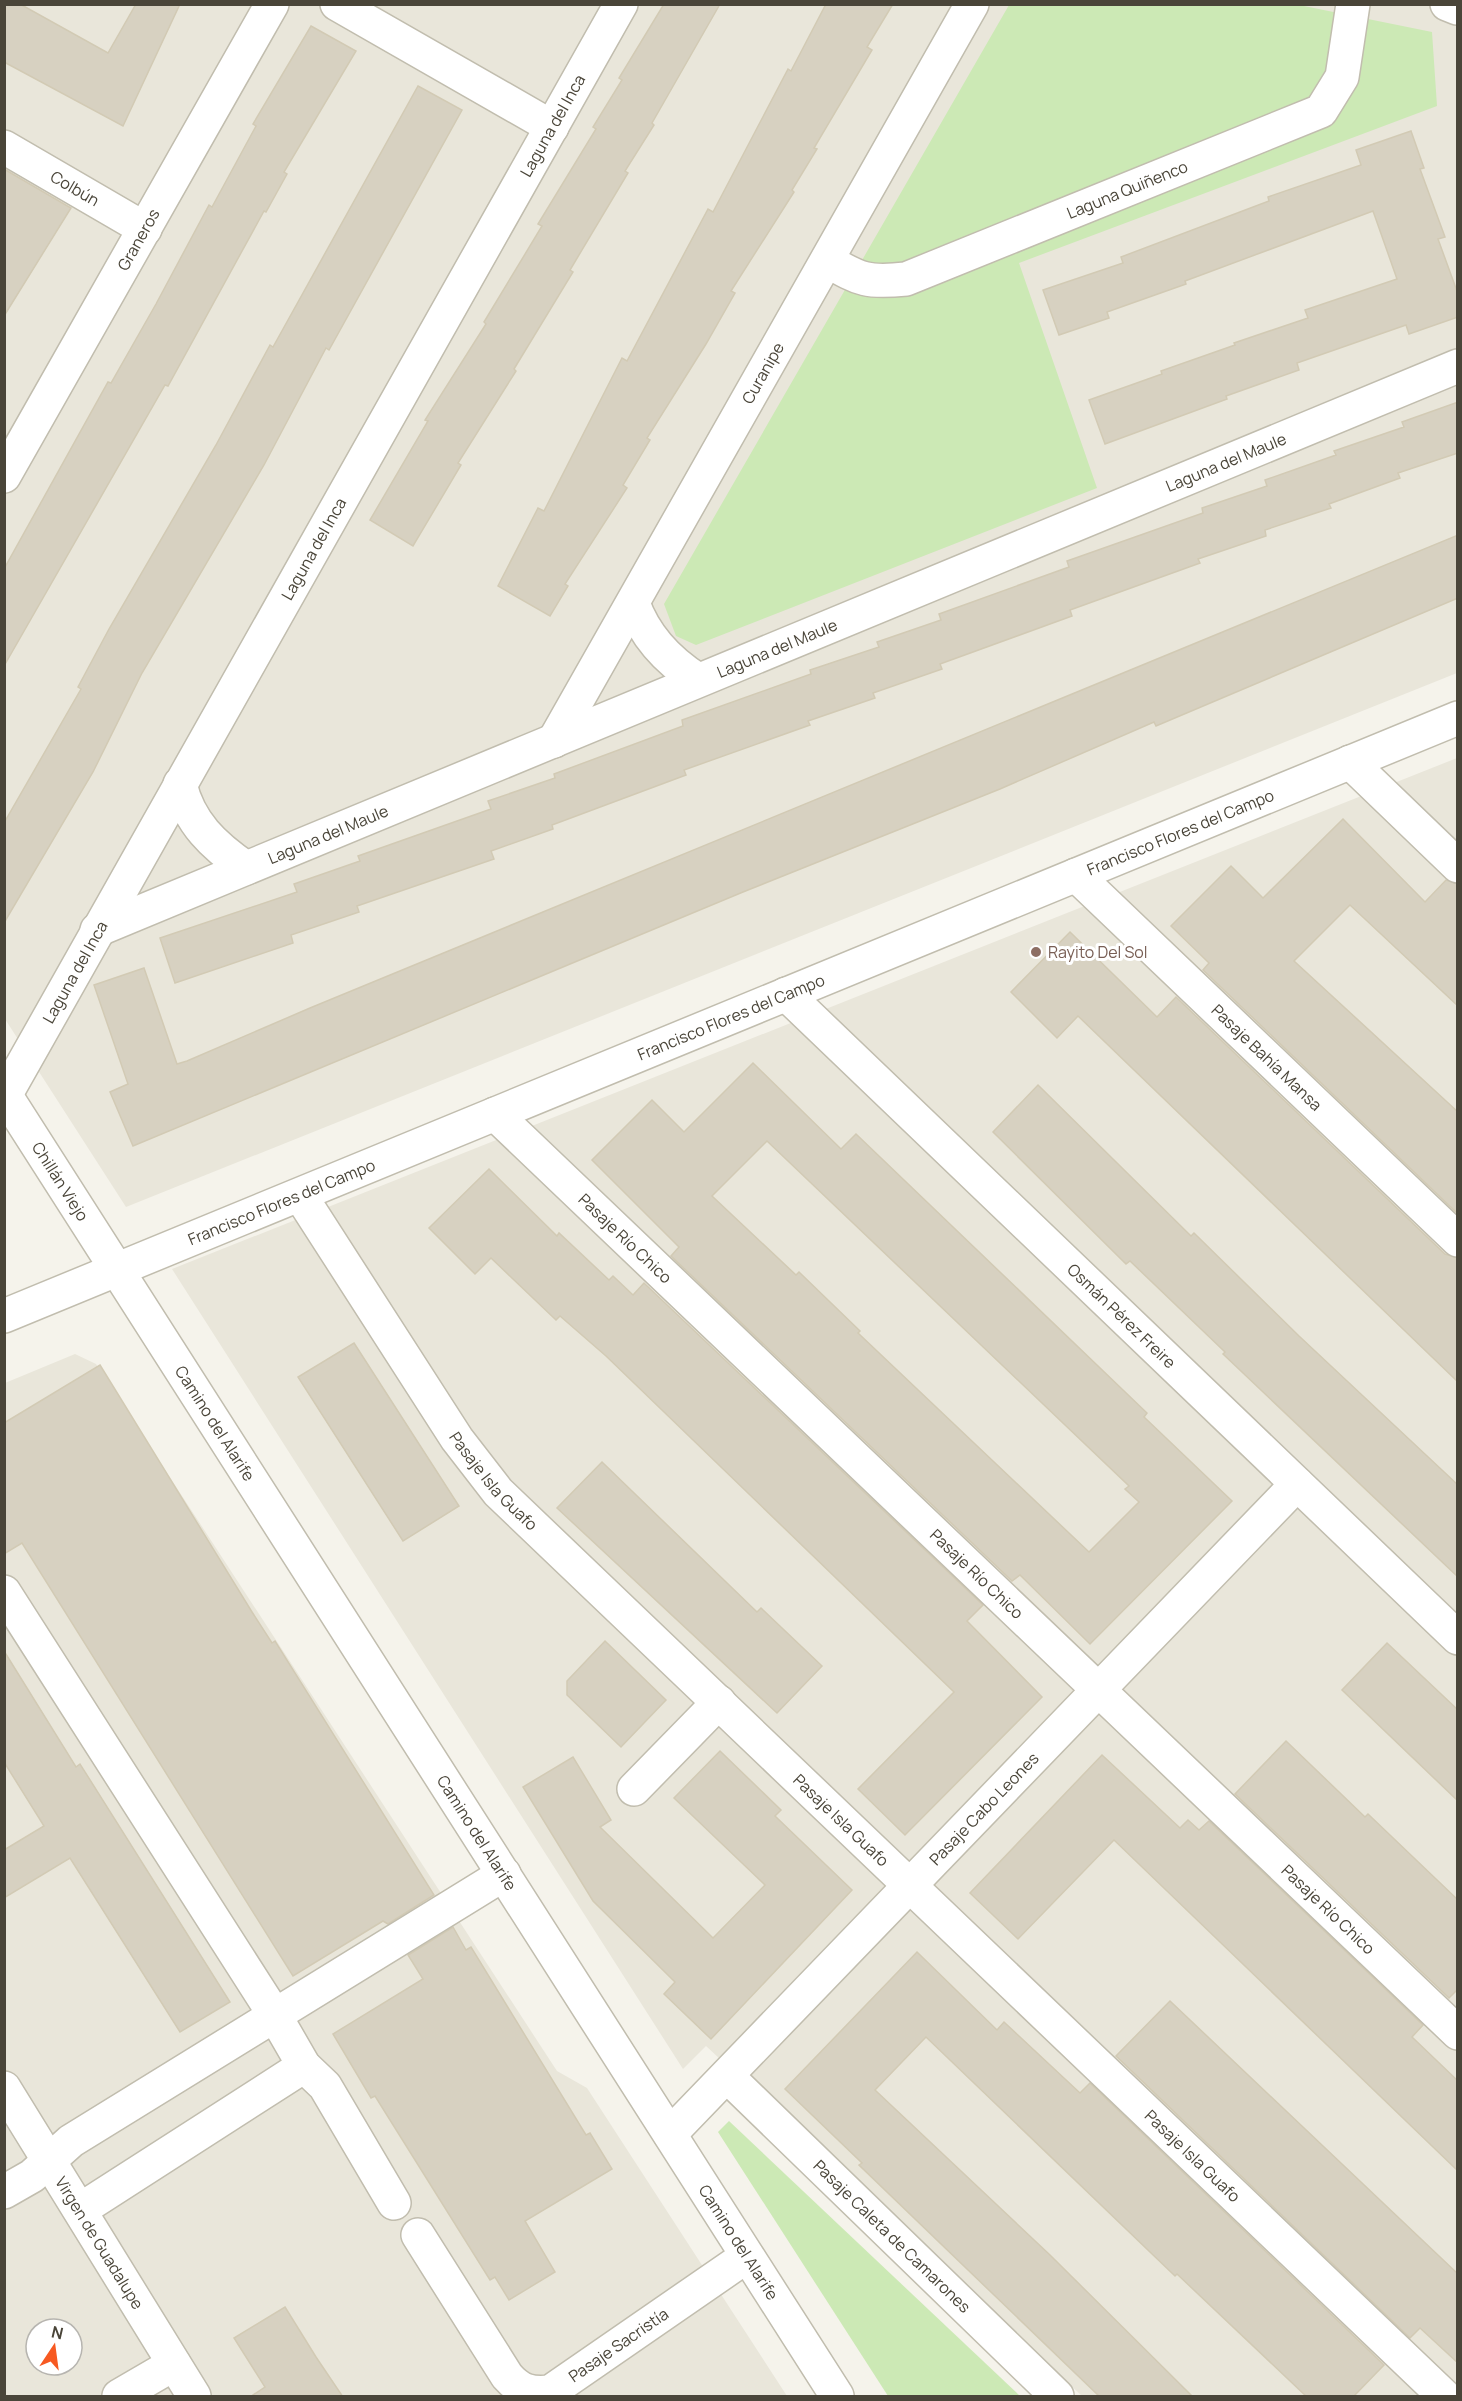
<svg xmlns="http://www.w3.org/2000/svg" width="1462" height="2401" font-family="Manrope,sans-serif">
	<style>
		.residential { fill: #e9e6da; fill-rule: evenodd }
		.green { fill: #cce9b5 }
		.building { fill: #d7d1c1; stroke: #d2cab4; stroke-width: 1.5; fill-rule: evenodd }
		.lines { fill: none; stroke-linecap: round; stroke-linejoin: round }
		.street-casing { stroke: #c1bdae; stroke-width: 36 }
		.street { stroke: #fff; stroke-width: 33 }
		.education-dot { fill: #8d6e63; stroke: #fff; stroke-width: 2 }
		.labels { text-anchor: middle; stroke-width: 6; stroke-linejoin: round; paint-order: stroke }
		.street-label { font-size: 16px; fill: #4a4539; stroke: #fff }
		.education-label { font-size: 16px; fill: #785e54; stroke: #fff; text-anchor: start }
	</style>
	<rect width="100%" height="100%" fill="#f5f3eb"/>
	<g class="residential">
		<path d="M5,5h1452v668l-1331,534 -121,-188z"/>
		<path d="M1457,758v1638h-375l-376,-350 -23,23 -511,-800z"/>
		<path d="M75,1354l21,10 461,707 30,17 200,308h-782v-1013zM36,2329h36v36h-36z"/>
	</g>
	<g class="green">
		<path d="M1009,5h290l133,27 5,74 -418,157 78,225 -401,157 -20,-9 -12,-32z"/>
		<path d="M729,2121l291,275h-132l-170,-264z"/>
	</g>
	<g class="building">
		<path d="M4,4h16l88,49 28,-49h44l-57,122 -119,-64z"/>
		<path d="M664,4h56l-68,119 2,2 -29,46 3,2 -58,97 3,2 -59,97 2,2 -58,92 3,2 -48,81 -43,-26 58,-99 -3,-1 61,-96 -2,-2 58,-96 -4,-2 58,-95 -3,-2 29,-47 -3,-2z"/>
		<path d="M826,4h67l-26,43 5,3 -58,98 3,1 -25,41 2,2 -63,99 4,2 -29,51 -59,94 3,2 -27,45 4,3 -62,96 3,2 -18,30 -52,-30 40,-78 6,3 78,-153 5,3 81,-152 5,3 75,-143 3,2z"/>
		<path d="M311,26l45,25 -72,121 3,2 -21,38 -2,-1 -96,175 -3,-1 -161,281v-97l104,-187 3,1 45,-79 53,-99 3,2 44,-81 -3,-2z"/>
		<path d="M418,86l44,24 -133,240 -3,-2 -62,117 -122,208 -49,99 -89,151v-100l77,-134 -3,-2 31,-58 107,-184 54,-100 3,2z"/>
		<path d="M1411,131l13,37 -4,1 25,68 -7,2 20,55v23l-49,17 -3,-9 -109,38 2,7 -73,26 1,3 -122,45 -16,-44 73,-26 -1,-3 74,-26 -1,-2 74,-25 -3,-8 92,-31 -24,-68 -188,70 1,3 -79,28 2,6 -50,17 -16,-45 80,-27 -2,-6 148,-56 -1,-4 93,-32 -5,-15z"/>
		<path d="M4,169l67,39 -67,108z"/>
		<path d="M1458,402v51l-60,20 2,5 -71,26 2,4 -66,22 1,6 -68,23 2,4 -130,47 2,6 -132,48 2,5 -69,24 2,5 -67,23 2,4 -126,45 2,5 -134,50 1,4 -62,22 3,8 -137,47 2,6 -68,23 2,8 -118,40 -15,-45 137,-46 -3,-8 66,-23 -2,-5 133,-47 -3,-8 67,-23 -1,-4 129,-48 -1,-6 129,-46 -1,-4 69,-23 -2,-5 64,-22 -2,-6 130,-47 -2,-6 136,-48 -1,-5 65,-22 -2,-6 71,-25 -2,-4 70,-24 -2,-5z"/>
		<path d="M1458,535v63l-302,128 -2,-4 -154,67 -257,103 -610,254 -23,-54 18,-8 -34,-99 50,-17 33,96 10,-3 123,-53z"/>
		<path d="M1343,819l82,83 21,-22 12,4v122l-108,-101 -56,56 164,151v102l-255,-244 6,-7 -38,-37 60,-60 32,32z"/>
		<path d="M1070,932l87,85 19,-20 269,257 13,4v124l-380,-366 -21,22 -46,-46z"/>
		<path d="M753,1063l88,86 15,-15 291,279 -3,4 88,84 -142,143 -70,-69 -8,6 -341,-325 8,-9 -87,-87 60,-60 32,32zM767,1141l362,345 -4,3 14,13 -50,50 -231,-219 2,-2 -61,-59 -3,3 -84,-79z"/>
		<path d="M1038,1085l153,151 3,-3 105,103 159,149v92l-235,-223 2,-2 -95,-91 -4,3 -133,-132z"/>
		<path d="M489,1169l68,67 2,-3 50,47 4,-4 20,19 11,-12 339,322 -16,16 75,76 -137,138 -47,-46 96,-97 -348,-336 -46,-40 -4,4 -65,-62 -16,16 -46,-46z"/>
		<path d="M354,1343l105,163 -56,35 -105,-164z"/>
		<path d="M100,1365l152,247 20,31 3,-2 159,254 -46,29 -5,-3 -90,55 -271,-433 -18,11v-131z"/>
		<path d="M602,1462l155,150 4,-4 61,58 -45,47 -220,-205z"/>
		<path d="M605,1641l61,59 -45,47 -54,-52v-14z"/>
		<path d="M1387,1643l71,67v91l-116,-111z"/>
		<path d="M4,1651l72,116 4,-3 150,238 -50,30 -110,-174 -66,40v-48l40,-24 -40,-64z"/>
		<path d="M1286,1741l79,76 3,-3 90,86v89l-9,9 -214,-204z"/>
		<path d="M720,1751l61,59 -6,6 77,74 -141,149 -47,-45 11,-12 -82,-81 -70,-114 50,-30 38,63 -11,7 113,111 52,-53 -91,-87z"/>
		<path d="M1102,1755l78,73 8,-8 11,10 10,-9 214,204 -11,12 46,44v90l-344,-331 -96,99 -48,-46z"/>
		<path d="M453,1927l13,23 5,-3 115,188 4,-2 22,36 -87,52 30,51 -46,28 -14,-23 -5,3 -115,-184 -4,2 -38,-64 90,-55 -15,-24z"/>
		<path d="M917,1952l80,78 7,-8 76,71 10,-10 294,282 -31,32h-46l-130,-123 -2,2 -249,-239 -51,53 175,165 143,142h-93l-241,-232 3,-2 -77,-74z"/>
		<path d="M1170,2001l288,273v89l-38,-35 -10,10 -294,-282z"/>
		<path d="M285,2307l31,50 27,40h-93l15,-10 -31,-49z"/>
	</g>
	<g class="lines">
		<g class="street-casing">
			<g id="street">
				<path d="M337,4l215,123"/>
				<path d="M1447,4l10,4"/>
				<path id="s1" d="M4,147l141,82"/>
				<path id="s2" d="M828,261c32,19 40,22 78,18l415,-168 21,-34 11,-73"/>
				<path id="s3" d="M4,476l268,-472"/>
				<path d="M633,603c12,34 35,58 65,77"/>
				<path id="s4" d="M554,741l418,-737"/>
				<path d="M1350,762l108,104"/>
				<path d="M180,784c9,39 34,62 66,84"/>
				<path id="s5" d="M1076,875l382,365"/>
				<path id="s6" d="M97,930l1361,-564"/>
				<path id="s7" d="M786,994l672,644"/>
				<path id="s8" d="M4,1093l833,1303"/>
				<path id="s9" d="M6,1094l615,-1090"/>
				<path id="s10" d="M495,1114l963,919"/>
				<path id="s11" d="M300,1195l157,244 41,53 946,904"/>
				<path id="s12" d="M4,1316l1454,-598"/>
				<path d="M4,1592l270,422 30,52 21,20 69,117"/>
				<path d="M634,1789l85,-87"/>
				<path id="s13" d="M727,2076l330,320"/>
				<path id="s14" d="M4,2088l190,308"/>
				<path id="s15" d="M670,2134l627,-650"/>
				<path d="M4,2192l28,-16 39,-35 433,-267"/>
				<path d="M80,2210l224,-144"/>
				<path id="s16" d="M418,2235l89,141c13,15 24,18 43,16l197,-136"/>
				<path d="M119,2396l55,-32"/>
			</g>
		</g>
		<use href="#street" class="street"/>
	</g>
	<circle class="education-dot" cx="1036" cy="952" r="6"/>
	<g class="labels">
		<g class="street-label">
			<text dy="6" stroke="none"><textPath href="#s9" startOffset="1112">Laguna del Inca</textPath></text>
			<text dy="6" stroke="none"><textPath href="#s1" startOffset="82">Colbún</textPath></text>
			<text dy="6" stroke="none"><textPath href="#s2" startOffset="321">Laguna Quiñenco</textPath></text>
			<text dy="6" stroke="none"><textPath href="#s3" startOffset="272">Graneros</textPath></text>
			<text dy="6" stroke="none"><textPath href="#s4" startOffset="423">Curanipe</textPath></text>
			<text dy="6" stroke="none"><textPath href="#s6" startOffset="1222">Laguna del Maule</textPath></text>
			<text dy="6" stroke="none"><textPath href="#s9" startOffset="626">Laguna del Inca</textPath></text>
			<text dy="6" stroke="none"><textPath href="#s6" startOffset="736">Laguna del Maule</textPath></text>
			<text dy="6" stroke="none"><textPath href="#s12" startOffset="1272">Francisco Flores del Campo</textPath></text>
			<text dy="6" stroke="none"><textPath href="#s6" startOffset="250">Laguna del Maule</textPath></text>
			<text dy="6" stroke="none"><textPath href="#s9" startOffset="140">Laguna del Inca</textPath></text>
			<text dy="6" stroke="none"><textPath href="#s12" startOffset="786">Francisco Flores del Campo</textPath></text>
			<text dy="6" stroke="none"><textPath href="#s5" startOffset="264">Pasaje Bahía Mansa</textPath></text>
			<text dy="6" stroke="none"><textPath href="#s8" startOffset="105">Chillán Viejo</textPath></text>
			<text dy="6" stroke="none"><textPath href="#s12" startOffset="300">Francisco Flores del Campo</textPath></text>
			<text dy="6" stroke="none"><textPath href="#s10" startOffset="180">Pasaje Río Chico</textPath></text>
			<text dy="6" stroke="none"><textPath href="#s7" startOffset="465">Osmán Pérez Freire</textPath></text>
			<text dy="6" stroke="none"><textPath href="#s8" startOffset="392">Camino del Alarife</textPath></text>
			<text dy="6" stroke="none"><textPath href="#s11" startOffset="346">Pasaje Isla Guafo</textPath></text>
			<text dy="6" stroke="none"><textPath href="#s10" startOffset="666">Pasaje Río Chico</textPath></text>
			<text dy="6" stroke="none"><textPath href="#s15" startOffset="452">Pasaje Cabo Leones</textPath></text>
			<text dy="6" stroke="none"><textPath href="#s11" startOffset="832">Pasaje Isla Guafo</textPath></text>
			<text dy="6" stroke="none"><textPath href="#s8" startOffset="878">Camino del Alarife</textPath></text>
			<text dy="6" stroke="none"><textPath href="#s10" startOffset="1152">Pasaje Río Chico</textPath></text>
			<text dy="6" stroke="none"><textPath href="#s11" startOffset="1318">Pasaje Isla Guafo</textPath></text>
			<text dy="6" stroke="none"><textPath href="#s13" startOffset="230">Pasaje Caleta de Camarones</textPath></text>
			<text dy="6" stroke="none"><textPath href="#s14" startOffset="182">Virgen de Guadalupe</textPath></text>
			<text dy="6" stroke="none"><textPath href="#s8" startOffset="1364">Camino del Alarife</textPath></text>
			<text dy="6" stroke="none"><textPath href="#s16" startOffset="298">Pasaje Sacristía</textPath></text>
		</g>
		<g class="education-label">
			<text x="1048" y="958">Rayito Del Sol</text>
		</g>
	</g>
	<rect width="1462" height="2401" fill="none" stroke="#4a4539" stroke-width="12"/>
	<g transform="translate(54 2347) rotate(13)"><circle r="28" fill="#ffffff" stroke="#b7b5b0" stroke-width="1.5"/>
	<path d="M0-4.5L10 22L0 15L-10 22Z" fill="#f75921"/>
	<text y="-9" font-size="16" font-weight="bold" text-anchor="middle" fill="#4a4539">N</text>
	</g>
</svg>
